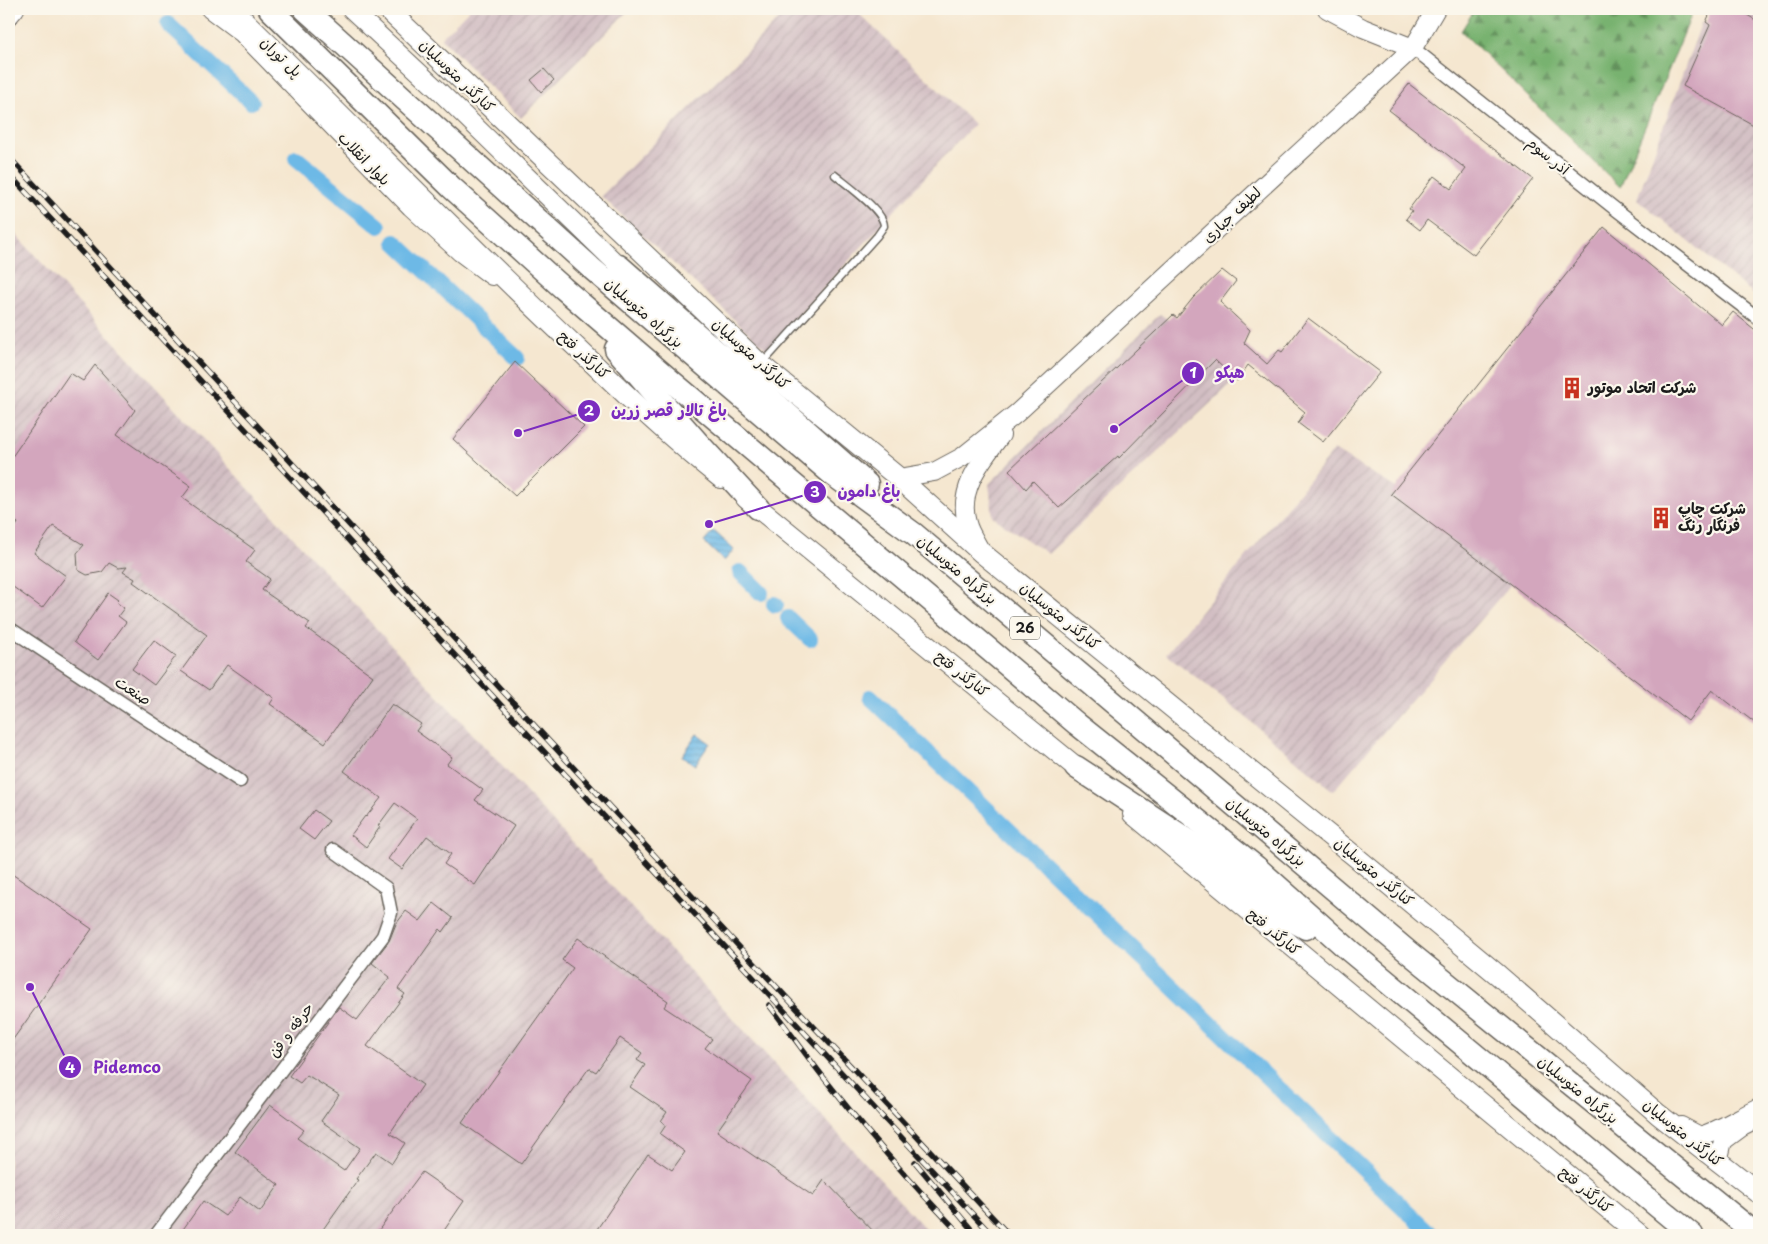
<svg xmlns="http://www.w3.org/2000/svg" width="1768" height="1244" font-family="'Playpen Sans','Playpen Sans Arabic',sans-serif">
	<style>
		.industrial { fill: url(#industrial-furrows) }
		.forest { fill: url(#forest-firs); stroke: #4a6746 }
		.water { fill: url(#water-rules); stroke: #446a81 }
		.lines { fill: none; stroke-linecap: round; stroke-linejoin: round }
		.canal { stroke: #6db9e6; stroke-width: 16 }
		.building { fill: #d3a6bd }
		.lane-casing { stroke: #68635b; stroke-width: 9 }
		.street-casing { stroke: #68635b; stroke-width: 15 }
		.secondary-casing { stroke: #68635b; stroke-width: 20 }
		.primary-casing { stroke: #68635b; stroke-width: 22 }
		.highway-casing { stroke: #68635b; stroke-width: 25 }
		.lane { stroke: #fff; stroke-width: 6 }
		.street { stroke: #fff; stroke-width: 12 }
		.secondary { stroke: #fff; stroke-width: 18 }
		.primary { stroke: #fff; stroke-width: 20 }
		.highway { stroke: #fff; stroke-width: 22 }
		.rail-casing { stroke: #1c1c1c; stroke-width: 5.5 }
		.rail { stroke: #fbf7ec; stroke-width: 4; stroke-dasharray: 11; stroke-linecap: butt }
		.labels { text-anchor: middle; stroke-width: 4.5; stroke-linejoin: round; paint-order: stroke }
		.shield { fill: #fbf7ec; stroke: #5f5e5a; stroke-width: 1 }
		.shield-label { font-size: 14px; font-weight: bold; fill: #1c1c1c }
		.street-label { font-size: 15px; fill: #1c1c1c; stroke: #fbf7ec }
		.poi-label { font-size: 15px; font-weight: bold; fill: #1c1c1c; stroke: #fbf7ec; text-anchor: start }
		.leader { fill: none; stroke: #7b2cbf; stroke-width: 2 }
		.callout-dot { fill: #7b2cbf; stroke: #fbf7ec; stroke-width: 2 }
		.mark-label { font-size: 15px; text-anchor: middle; font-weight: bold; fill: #fff }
		.callout-label { font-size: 16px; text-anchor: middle; font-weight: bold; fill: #7b2cbf; stroke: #fbf7ec; stroke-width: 4.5; stroke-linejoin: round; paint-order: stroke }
	</style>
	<defs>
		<pattern id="industrial-furrows" width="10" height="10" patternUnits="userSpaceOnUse" patternTransform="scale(1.25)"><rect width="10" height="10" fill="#d2bec3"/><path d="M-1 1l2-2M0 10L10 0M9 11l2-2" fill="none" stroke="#b4a3a7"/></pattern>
		<pattern id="forest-firs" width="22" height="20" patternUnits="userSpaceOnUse" patternTransform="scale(1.25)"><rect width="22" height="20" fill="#78b270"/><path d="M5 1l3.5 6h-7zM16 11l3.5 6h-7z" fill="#62905b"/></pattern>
		<pattern id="water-rules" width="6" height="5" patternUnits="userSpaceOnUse" patternTransform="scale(1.25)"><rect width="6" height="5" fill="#6db9e6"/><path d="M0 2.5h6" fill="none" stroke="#5e9ec5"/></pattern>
	</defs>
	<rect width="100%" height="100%" fill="#fbf7ec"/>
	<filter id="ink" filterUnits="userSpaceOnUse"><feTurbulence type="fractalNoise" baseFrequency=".02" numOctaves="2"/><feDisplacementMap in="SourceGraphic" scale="10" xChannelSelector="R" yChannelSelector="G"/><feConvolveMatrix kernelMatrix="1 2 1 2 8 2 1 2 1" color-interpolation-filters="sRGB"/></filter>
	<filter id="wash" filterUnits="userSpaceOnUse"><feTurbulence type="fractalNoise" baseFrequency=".0096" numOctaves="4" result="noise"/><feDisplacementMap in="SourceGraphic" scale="20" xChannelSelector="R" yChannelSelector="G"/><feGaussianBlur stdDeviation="1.12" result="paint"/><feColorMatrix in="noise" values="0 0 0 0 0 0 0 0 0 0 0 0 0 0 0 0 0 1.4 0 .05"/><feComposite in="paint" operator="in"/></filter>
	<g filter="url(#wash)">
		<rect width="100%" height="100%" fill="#f5e7d0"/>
		<g class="industrial">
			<path d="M470,9h160l-109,109 -80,-80z"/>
			<path d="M789,9h65l120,115 -207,226 -166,-154z"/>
			<path d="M1712,9h47v290l-122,-100 65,-178 24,14 -20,-13z"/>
			<path d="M9,227l922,1008h-922z"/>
			<path d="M1604,227l119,100 36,25v277l-71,92 -177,-137 -178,207 -110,-93 -57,-44 168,-204 62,38z"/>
			<path d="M1160,314l82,60 -194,180 -55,-37 -4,-33z"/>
		</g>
		<path class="forest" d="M1475,9h219l-74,178 -159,-156z"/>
		<g class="water">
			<path d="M714,531l20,19 -10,11 -20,-19z"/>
			<path d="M697,734l13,9 -15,22 -13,-9z"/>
		</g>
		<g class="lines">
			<g class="canal">
				<path d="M168,24l83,78"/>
				<path d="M296,158l83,68"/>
				<path d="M395,242l122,116"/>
				<path d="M740,572l21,21"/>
				<path d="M774,604l2,1"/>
				<path d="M788,618l22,21"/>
				<path d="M870,697l42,40"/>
				<path d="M918,743l493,472"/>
				<path d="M1415,1219l17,16"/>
			</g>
		</g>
		<g id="blocks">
			<g class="building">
				<path d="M1712,9h25l22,13v106l-76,-42 27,-61 -4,-3z"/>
				<path d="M544,69l10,11 -13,12 -10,-12z"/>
				<path d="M1409,84l124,95 -59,76 -47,-35 -7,10 -14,-11 6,-8 -3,-2 25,-33 17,13 15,-20 -77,-59z"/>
				<path d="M1604,227l118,98 11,-13 26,21v393l-47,-36 -24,31 -177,-137 -120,-90z"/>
				<path d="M1222,270l14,11 -16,21 30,28 -6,13 23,21 12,-14 3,2 26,-34 72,54 -57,70 -25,-19 7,-11 -57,-47 -11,16 -22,-21 -96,98 -1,-2 -59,52 -26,-27 -7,8 -17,-19 164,-155 4,3 16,-20z"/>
				<path d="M515,362l69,65 -69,69 -62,-57z"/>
				<path d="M95,365l40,45 -18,25 74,51 -9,12 73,52 -9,12 24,17 -8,11 48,33 -4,5 67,48 -48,67 -55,-39 4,-6 -47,-33 -18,25 -28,-19 26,-36 -74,-53 2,-3 -12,-7 4,-5 -9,1 -9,-5 -7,9 -15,3 -9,-5 -1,-17 7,-8 -31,-19 -19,27 32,23 -24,32 -33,-24v-48l9,-13 -9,-6v-56l61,-88 13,8z"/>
				<path d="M108,593l10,7 -2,2 8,6 -6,8 8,6 -28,38 -24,-18z"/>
				<path d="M154,640l22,16 -22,29 -22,-16z"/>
				<path d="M392,704l29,20 -5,7 36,26 -5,7 36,26 -8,10 39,26 -39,59 -31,-21 7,-10 -24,-18 -25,33 -14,-10 29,-40 -22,-16 -17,23 2,1 -14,20 -15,-12 14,-19 1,1 15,-19 -37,-27z"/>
				<path d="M314,810l15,11 -15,19 -15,-11z"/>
				<path d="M9,872l83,57 -83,116z"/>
				<path d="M434,903l19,15 -10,14 -3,-3 -42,60 7,5 -38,52 56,39 -33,48 15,10 -13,20 -16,-11 -20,27 2,1 -39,55h-140l24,-34 22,15 15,-19 20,15 19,-27 -44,-33 35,-47 34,25 -7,8 47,33 16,-23 -39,-27 18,-26 -32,-20 -7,8 -11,-7 50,-69 18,13 33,-43 -18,-14 17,-22 7,-17 10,-13 14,10z"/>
				<path d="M578,938l90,63 -4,6 48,32 -7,9 47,33 -35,50 96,65 11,-16 53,55h-284l55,-81 24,16 13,-18 -25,-18 6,-9 -5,-4 6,-9 -37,-25 15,-22 -8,-5 5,-7 -22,-15 -24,34 -7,-4 -68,96 -59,-41 111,-155 -11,-8z"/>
				<path d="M422,1172l42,29 -23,34h-66z"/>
			</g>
		</g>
	</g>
	<g filter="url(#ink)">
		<use href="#blocks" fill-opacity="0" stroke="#68635b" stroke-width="1"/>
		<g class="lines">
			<g class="lane-casing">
				<g id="lane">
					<path d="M398,17l11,-8"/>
					<path d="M762,364l115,-128 7,-10c0,-15 -37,-41 -49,-51"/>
				</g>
			</g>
			<g class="street-casing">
				<g id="street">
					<path d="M1413,48l201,160 145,111"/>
					<path d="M9,628l231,153"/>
					<path d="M156,1235l227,-299 8,-23 -5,-25 -53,-38"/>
				</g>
			</g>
			<g class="secondary-casing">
				<g id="secondary">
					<path d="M210,9l32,24 169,174 49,45 32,24"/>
					<path d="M351,9l87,81 181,176"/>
					<path d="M1327,9l36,19 50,20"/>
					<path d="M9,16l6,-7"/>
					<path d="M899,478l35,-6 28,-15 55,-44 396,-365 23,-39"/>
					<path d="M979,548c-4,-8 -10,-16 -12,-25 -10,-34 15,-63 34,-88"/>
					<path d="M1681,1126l19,10c21,-6 39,-19 59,-28"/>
					<path d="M1718,1162l5,-21 19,-14 6,-3"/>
				</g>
			</g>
			<g class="primary-casing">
				<g id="primary">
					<path d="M232,9c115,111 226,227 343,337 47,45 94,91 146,132"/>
					<path d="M387,9l374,356 138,113 83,75 375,305 141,117 160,139 101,79"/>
					<path d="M746,498l341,278"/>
					<path d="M1133,814l507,421"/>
				</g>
			</g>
			<g class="highway-casing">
				<g id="highway">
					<path d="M270,9l181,178 112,101 108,93 406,343 179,143 94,84 342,284"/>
					<path d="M305,9l285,258 242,207 82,60 493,417 350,284"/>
					<path d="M619,266l248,218"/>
					<path d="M616,349l82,94 60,65"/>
					<path d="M1076,767l133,87 86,68 11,6"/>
				</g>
			</g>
			<use href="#lane" class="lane"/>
			<use href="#street" class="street"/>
			<use href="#secondary" class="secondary"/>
			<use href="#primary" class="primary"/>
			<use href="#highway" class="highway"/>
			<g class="rail-casing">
				<g id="rail">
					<path d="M9,157l734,794 266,284"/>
					<path d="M9,174l983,1061"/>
					<path d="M769,1005c19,24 36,49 55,73 43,55 89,107 137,157"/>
					<path d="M915,1162l61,73"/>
				</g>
			</g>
			<use href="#rail" class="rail"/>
		</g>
	</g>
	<defs>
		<g id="building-bare" transform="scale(1.725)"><path d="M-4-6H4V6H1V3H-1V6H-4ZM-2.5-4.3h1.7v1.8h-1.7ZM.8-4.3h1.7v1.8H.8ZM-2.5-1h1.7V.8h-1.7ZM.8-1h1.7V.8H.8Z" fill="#c8321e" stroke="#fbf7ec" stroke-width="2.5" paint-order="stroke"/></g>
	</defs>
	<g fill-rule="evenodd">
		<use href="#building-bare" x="1572" y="388"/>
		<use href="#building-bare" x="1661" y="518"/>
	</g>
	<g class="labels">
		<rect class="shield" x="1010" y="616.5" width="30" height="23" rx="4"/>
		<g class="shield-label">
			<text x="1025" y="633">26</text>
		</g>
		<g class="street-label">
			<text transform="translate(281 57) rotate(44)" y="5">پل توران</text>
			<text transform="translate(457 76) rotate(44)" y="5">کنارگذر متوسلیان</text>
			<text transform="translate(1548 156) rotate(39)" y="5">آذر سوم</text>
			<text transform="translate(364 159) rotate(46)" y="5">بلوار انقلاب</text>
			<text transform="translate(1232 215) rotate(-43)" y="5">لطیف جباری</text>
			<text transform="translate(644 313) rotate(41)" y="5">بزرگراه متوسلیان</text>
			<text transform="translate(751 354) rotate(42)" y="5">کنارگذر متوسلیان</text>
			<text transform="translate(584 355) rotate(43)" y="5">کنارگذر فتح</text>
			<text transform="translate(957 570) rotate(40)" y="5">بزرگراه متوسلیان</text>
			<text transform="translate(1060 616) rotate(39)" y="5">کنارگذر متوسلیان</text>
			<text transform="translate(962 674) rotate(39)" y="5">کنارگذر فتح</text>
			<text transform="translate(133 691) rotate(33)" y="5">صنعت</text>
			<text transform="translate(1266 832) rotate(40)" y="5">بزرگراه متوسلیان</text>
			<text transform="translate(1374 872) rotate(40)" y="5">کنارگذر متوسلیان</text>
			<text transform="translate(1274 932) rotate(40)" y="5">کنارگذر فتح</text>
			<text transform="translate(291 1030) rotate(-53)" y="5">حرفه و فن</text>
			<text transform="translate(1578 1090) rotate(39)" y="5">بزرگراه متوسلیان</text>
			<text transform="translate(1683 1133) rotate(39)" y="5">کنارگذر متوسلیان</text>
			<text transform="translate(1586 1190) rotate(40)" y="5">کنارگذر فتح</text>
		</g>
		<g class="poi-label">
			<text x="1588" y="393">شرکت اتحاد موتور</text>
			<text x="1678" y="514">شرکت چاپ<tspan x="1678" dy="17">فرنگار رنگ</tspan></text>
		</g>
	</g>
	<path class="leader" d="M1114 429L1193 373M518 433L589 411M709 524L815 492M30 987L70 1067"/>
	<g class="callout-dot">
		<circle cx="1114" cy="429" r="5"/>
		<circle cx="518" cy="433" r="5"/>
		<circle cx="709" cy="524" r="5"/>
		<circle cx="30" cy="987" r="5"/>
		<circle cx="1193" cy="373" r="12"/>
		<circle cx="589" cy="411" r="12"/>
		<circle cx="815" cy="492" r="12"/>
		<circle cx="70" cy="1067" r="12"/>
	</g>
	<g class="mark-label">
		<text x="1193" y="378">1</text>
		<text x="589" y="416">2</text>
		<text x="815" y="497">3</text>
		<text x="70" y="1073">4</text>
	</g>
	<g class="callout-label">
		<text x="1230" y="378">هپکو</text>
		<text x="669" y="416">باغ تالار قصر زرین</text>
		<text x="869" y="497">باغ دامون</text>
		<text x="127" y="1073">Pidemco</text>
	</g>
	<rect width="1768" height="1244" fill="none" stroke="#fbf7ec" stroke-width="30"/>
</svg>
